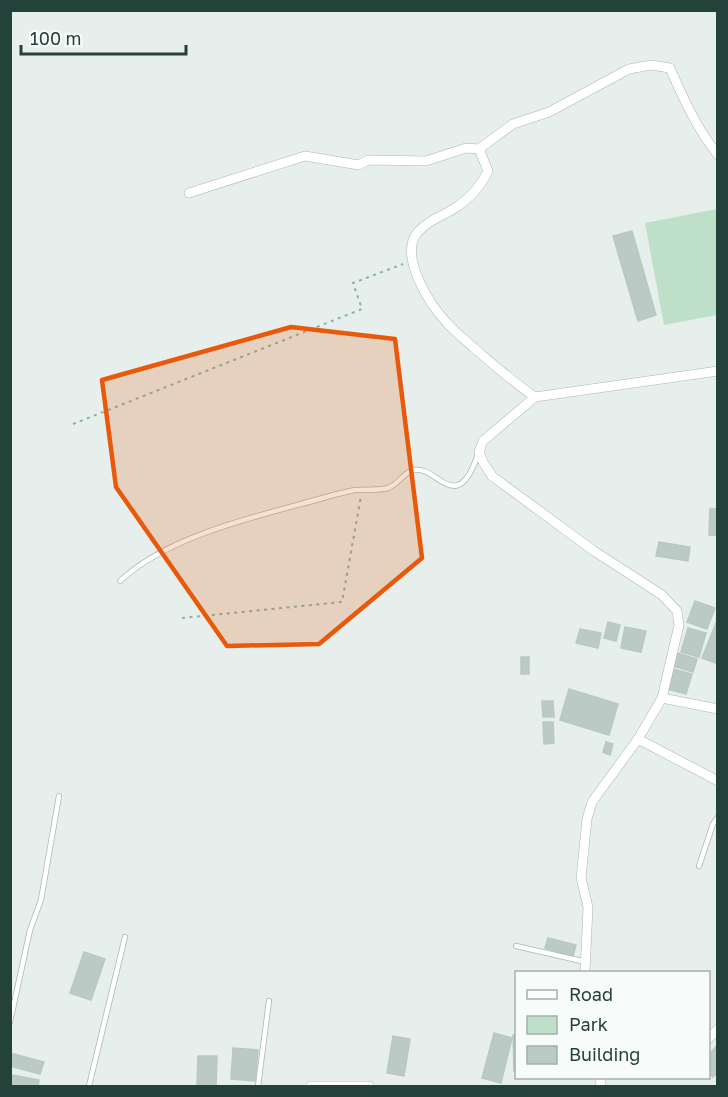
<svg xmlns="http://www.w3.org/2000/svg" width="728" height="1097" font-family="'Golos Text',sans-serif">
	<style>
		.green { fill: #bfe0c8 }
		.building { fill: #bbcac4; stroke: #b8c9c2; stroke-width: 1.5 }
		.lines { fill: none; stroke-linecap: round; stroke-linejoin: round }
		.lane-casing { stroke: #a8b8b2; stroke-width: 6 }
		.street-casing { stroke: #a8b8b2; stroke-width: 10 }
		.path { stroke: #86b3a5; stroke-width: 2; stroke-dasharray: 3 4.5; stroke-linecap: butt }
		.lane { stroke: #fff; stroke-width: 4.5 }
		.street { stroke: #fff; stroke-width: 9 }
		.marked { fill: #e8590c; fill-opacity: 0.2; stroke: #e8590c; stroke-width: 4.5; stroke-linejoin: round }
	</style>
	<rect width="100%" height="100%" fill="#e6efeb"/>
	<path class="green" d="M717,209v106l-53,10 -19,-102z"/>
	<g class="building">
		<path d="M632,231l24,84 -18,6 -25,-85z"/>
		<path d="M710,509h8v26h-9z"/>
		<path d="M659,542l31,5 -2,14 -32,-5z"/>
		<path d="M695,601l20,7 -8,21 -20,-7z"/>
		<path d="M718,618v46l-16,-6z"/>
		<path d="M608,622l12,3 -4,16 -12,-3z"/>
		<path d="M625,627l21,4 -5,21 -20,-4z"/>
		<path d="M688,628l18,5 -7,24 -18,-5z"/>
		<path d="M580,629l21,4 -3,15 -22,-5z"/>
		<path d="M677,653l20,6 -4,13 -20,-6z"/>
		<rect x="521" y="657" width="8" height="17"/>
		<path d="M673,669l19,5 -6,20 -19,-5z"/>
		<path d="M569,689l49,15 -9,31 -49,-15z"/>
		<path d="M542,701h11l1,16h-11z"/>
		<path d="M543,722h10l1,21 -10,1z"/>
		<path d="M606,742l7,2 -3,11 -7,-3z"/>
		<path d="M548,938l28,7 -3,11 -28,-8z"/>
		<path d="M84,952l21,7 -14,41 -21,-7z"/>
		<path d="M494,1033l18,5 -11,45 -19,-5z"/>
		<path d="M513,1035h3v36h-2z"/>
		<path d="M393,1036l17,3 -6,37 -17,-3z"/>
		<path d="M718,1044v28l-5,5 -5,-4v-17z"/>
		<path d="M233,1048l25,2 -3,31 -24,-2z"/>
		<path d="M10,1053l34,9 -4,12 -30,-8z"/>
		<path d="M198,1056h19l-1,30h-19z"/>
		<path d="M13,1075l26,5 -1,6h-27z"/>
	</g>
	<g class="lines">
		<g class="lane-casing">
			<g id="lane">
				<path d="M120,581c52,-49 149,-67 217,-87 6,-1 12,-3 18,-4 11,-1 22,1 33,-2 9,-3 14,-13 23,-17 25,-10 45,49 67,-17"/>
				<path d="M699,866l14,-42 5,-7"/>
				<path d="M516,946l70,16"/>
				<path d="M10,1022l20,-92 11,-30 18,-104"/>
				<path d="M89,1086l36,-149"/>
				<path d="M258,1086l11,-85"/>
			</g>
		</g>
		<g class="street-casing">
			<g id="street">
				<path d="M479,149l9,22c-7,15 -19,28 -33,37 -14,9 -27,12 -38,25 -18,24 13,72 30,90 8,9 18,17 27,25 20,17 39,34 61,49"/>
				<path d="M189,193l116,-37 54,9 9,-5 58,1 40,-13 13,1 34,-25 36,-12 80,-43 22,-4 19,3c13,30 27,61 48,87"/>
				<path d="M662,698l56,11"/>
				<path d="M638,739l80,42"/>
				<path d="M585,972l3,-65 -7,-29 6,-59 5,-17 46,-63 24,-41 17,-73 -2,-14 -15,-16 -68,-44 -102,-75 -9,-14 -4,-10 4,-11 52,-44 183,-26"/>
				<path d="M708,1039l10,-10"/>
				<path d="M600,1078l1,8"/>
				<path d="M311,1086h58"/>
			</g>
		</g>
		<g class="path">
			<path d="M73,424l289,-115 -9,-26 50,-19"/>
			<path d="M182,618l160,-16 19,-106"/>
		</g>
		<use href="#lane" class="lane"/>
		<use href="#street" class="street"/>
	</g>
	<path class="marked" d="M291,327l104,12 27,219 -103,86 -92,2 -111,-159 -14,-107z"/>
	<rect width="728" height="1097" fill="none" stroke="#24423a" stroke-width="24"/>
	<rect x="515" y="971" width="195" height="108" fill="#f7fbf9" stroke="#a3b1ad" stroke-width="1.5"/>
	<rect x="527" y="990" width="30" height="9" fill="#ffffff" stroke="#a3b1ad" stroke-width="1.5"/>
	<text x="569" y="1001" font-size="18" fill="#24423a">Road</text>
	<rect x="527" y="1016" width="30" height="18" fill="#bfe0c8" stroke="#a3b1ad" stroke-width="1.5"/>
	<text x="569" y="1031" font-size="18" fill="#24423a">Park</text>
	<rect x="527" y="1046" width="30" height="18" fill="#bbcac4" stroke="#a3b1ad" stroke-width="1.5"/>
	<text x="569" y="1061" font-size="18" fill="#24423a">Building</text>
	<path d="M21 45v9h165v-9" fill="none" stroke="#24423a" stroke-width="3"/>
	<text x="30" y="45" font-size="18" fill="#24423a" stroke="#f7fbf9" stroke-width="4.5" paint-order="stroke">100 m</text>
</svg>
